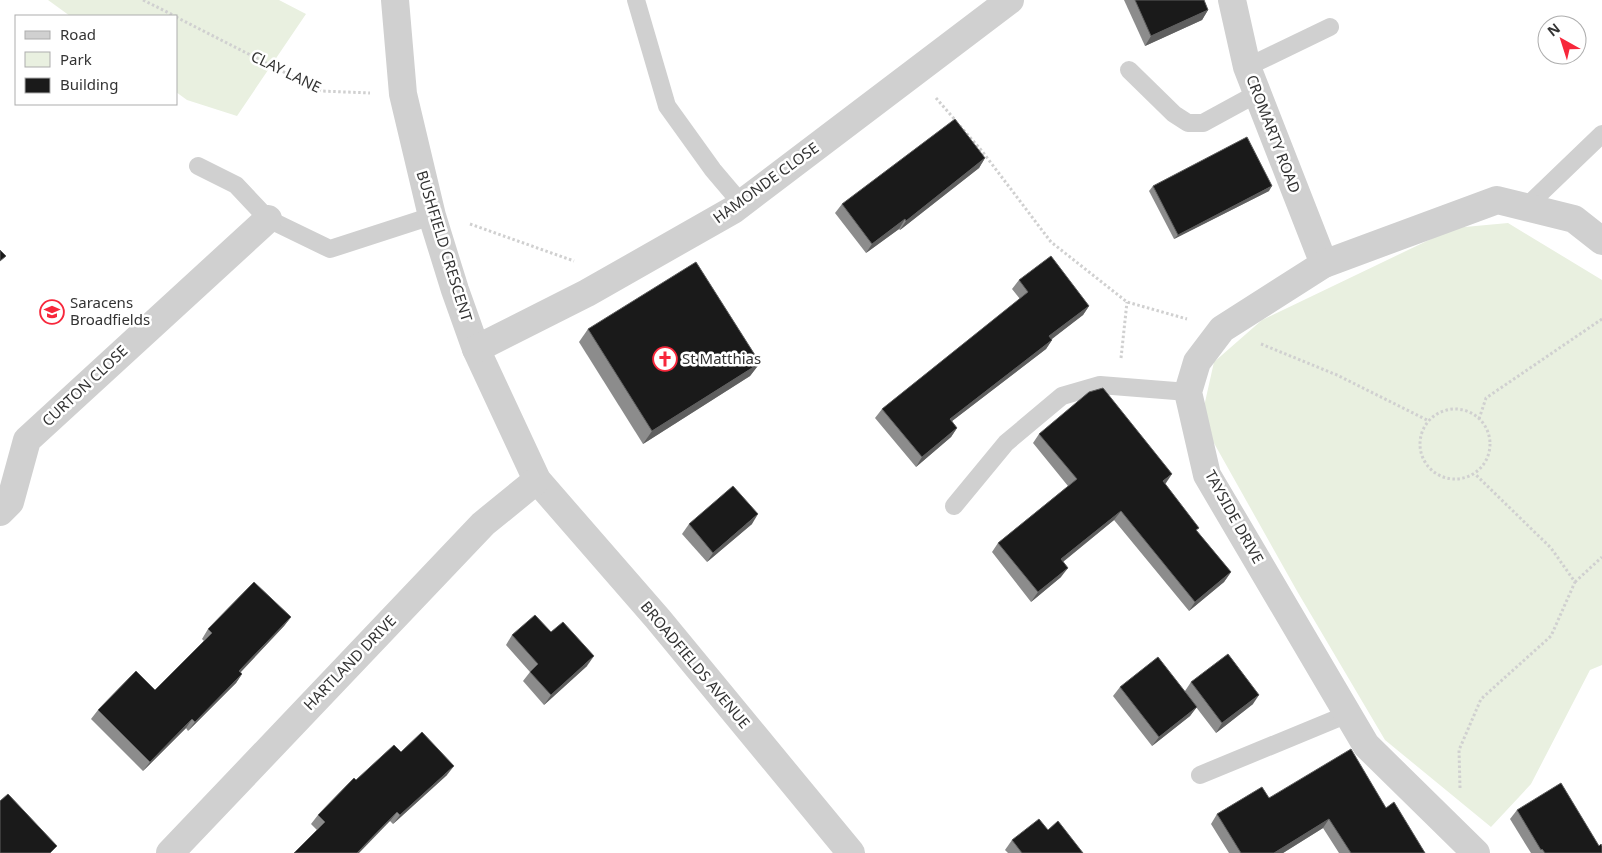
<svg xmlns="http://www.w3.org/2000/svg" width="1602" height="853" font-family="'Noto Sans',sans-serif">
	<style>
		.green { fill: #e9f0e0 }
		.lines { fill: none; stroke-linecap: round; stroke-linejoin: round }
		.path { stroke: #d0d0d0; stroke-width: 3; stroke-dasharray: 2.5 2.5; stroke-linecap: butt }
		.lane { stroke: #d0d0d0; stroke-width: 18 }
		.street { stroke: #d0d0d0; stroke-width: 28 }
		.wall { fill: #8c8c8c }
		.shaded-wall { fill: #5f5f5f }
		.building { fill: #1a1a1a; stroke: #5f5f5f }
		.labels { text-anchor: middle; stroke-width: 5; stroke-linejoin: round; paint-order: stroke }
		.street-label { font-size: 15px; fill: #333; stroke: #fff }
		.poi-label { font-size: 15px; fill: #333; stroke: #fff; text-anchor: start }
	</style>
	<rect width="100%" height="100%" fill="#fff"/>
	<g class="green">
		<path d="M48,0h231l27,14 -69,102 -50,-16 -11,-8v-76h-106z"/>
		<path d="M1508,223l94,57v385l-12,5 -59,114 -40,43 -106,-87 -88,-149 -96,-171 13,-58 48,-42 192,-92z"/>
	</g>
	<g class="lines">
		<g class="path">
			<path d="M143,0l32,16"/>
			<path d="M176,17l145,74 49,2"/>
			<path d="M936,98l20,23"/>
			<path d="M960,126l22,25 69,91 76,60 60,17"/>
			<path d="M470,224l104,37"/>
			<path d="M1261,344l76,31 92,46"/>
			<path d="M1121,358l6,-56"/>
			<circle cx="1455" cy="444" r="35"/>
			<path d="M1479,419l7,-21 116,-79"/>
			<path d="M1575,582l27,-25"/>
			<path d="M1460,788l-1,-38 22,-51 70,-63 24,-54 -24,-34 -76,-74"/>
		</g>
		<g class="lane">
			<path d="M636,0l31,106 46,64 28,33"/>
			<path d="M1247,67l83,-40"/>
			<path d="M1129,70l45,44 14,9h15l55,-30"/>
			<path d="M198,166l38,19 32,34 62,30 102,-33"/>
			<path d="M1526,207l76,-73"/>
			<path d="M954,506l52,-63 56,-47 38,-11 88,7"/>
			<path d="M1200,775l148,-61"/>
		</g>
		<g class="street">
			<path d="M395,0l8,94 29,122 23,74 21,59 61,131 121,139 193,234"/>
			<path d="M1232,0l15,67 77,197"/>
			<path d="M476,349l111,-56 146,-83 277,-210"/>
			<path d="M0,512l10,-10 17,-62 241,-221"/>
			<path d="M170,853l313,-329 54,-44"/>
			<path d="M1476,853l-110,-108 -159,-270 -19,-83 9,-30 25,-33 102,-65 173,-64 77,19 28,22"/>
		</g>
	</g>
	<g class="wall">
		<path d="M1124,0h80l4,10 -6,10 -57,26z"/>
		<path d="M985,158l-6,10 -79,62 -1,-1 -33,24 -31,-40 7,-9z"/>
		<path d="M1153,186l116,5 -95,48 -25,-48z"/>
		<path d="M1019,280l70,26 -6,9 -32,24 1,1 -6,9 -94,72 5,7 -6,9 -35,30 -41,-49 7,-9 138,-110 -8,-10z"/>
		<path d="M588,329l172,34 -10,13 -107,68 -64,-102z"/>
		<path d="M1039,434l127,49 -1,1 32,47 34,41 -7,10 -35,29 -75,-91 -51,42 -2,15 -30,25 -39,-50 6,-9 70,-57 -35,-43z"/>
		<path d="M689,524h63l-45,38 -25,-28z"/>
		<path d="M291,617l-7,9 -43,46 1,2 -6,9 -48,48 -2,-3 -43,43 -52,-52 7,-9 57,-20 49,-49 -2,-2 6,-10z"/>
		<path d="M551,632l36,34 -43,39 -21,-24 7,-9 -24,-27 6,-10z"/>
		<path d="M1191,682l62,22 -37,29 -20,-26 -6,9 -38,30 -39,-50 7,-9 65,4z"/>
		<path d="M401,752l46,23 -54,49 -3,-3 -73,9 -6,-6 7,-9 38,-35z"/>
		<path d="M1269,798l117,10 39,45h-86l-16,-25 -40,25h-54l-18,-29 6,-10z"/>
		<path d="M1517,810l82,36 3,7h-71l-21,-34z"/>
		<path d="M1048,830l35,23h-75l-3,-3 7,-10z"/>
	</g>
	<g class="shaded-wall">
		<path d="M1208,10l-6,10 -57,26 6,-10z"/>
		<path d="M985,158l-6,10 -79,62 6,-9z"/>
		<path d="M1272,186l-3,5 -95,48 4,-4z"/>
		<path d="M905,219l-6,10 -33,24 6,-9z"/>
		<path d="M1089,306l-6,9 -40,31 6,-10z"/>
		<path d="M1052,340l-6,9 -103,79 7,-9z"/>
		<path d="M760,363l-10,13 -107,68 9,-13z"/>
		<path d="M957,428l-6,9 -35,30 6,-10z"/>
		<path d="M1172,474l-6,9 -10,7 7,-9z"/>
		<path d="M1121,511l-7,9 -60,49 7,-10z"/>
		<path d="M758,514l-6,10 -45,38 6,-9z"/>
		<path d="M1068,568l-7,9 -30,25 7,-10z"/>
		<path d="M1231,572l-7,10 -35,29 6,-9z"/>
		<path d="M291,617l-7,9 -51,54 6,-9z"/>
		<path d="M594,656l-7,10 -43,39 7,-10z"/>
		<path d="M242,674l-6,9 -48,48 7,-9z"/>
		<path d="M1259,695l-6,9 -37,29 6,-10z"/>
		<path d="M1197,707l-7,9 -38,30 7,-9z"/>
		<path d="M192,719l-6,9 -43,43 7,-9z"/>
		<path d="M454,766l-7,9 -54,49 7,-9z"/>
		<path d="M397,812l-7,9 -31,32h-2z"/>
		<path d="M1329,819l-6,9 -40,25h-9z"/>
	</g>
	<g class="building">
		<path d="M1135,0h69l4,10 -57,26z"/>
		<path d="M955,119l30,39 -79,63 -1,-2 -33,25 -30,-40z"/>
		<path d="M1247,137l25,49 -94,49 -25,-49z"/>
		<path d="M0,250l6,6 -6,5z"/>
		<path d="M1051,256l38,50 -40,30 3,4 -102,79 7,9 -35,29 -40,-48 146,-117 -9,-12z"/>
		<path d="M696,262l64,101 -108,68 -64,-102z"/>
		<path d="M1103,388l69,86 -9,7 36,47 -3,2 35,42 -36,30 -74,-91 -60,48 7,9 -30,24 -40,-49 79,-64 -38,-45 50,-42z"/>
		<path d="M733,486l25,28 -45,39 -24,-29z"/>
		<path d="M254,582l37,35 -52,54 3,3 -47,48 -3,-3 -42,43 -52,-52 38,-39 19,19 57,-57 -4,-4z"/>
		<path d="M535,615l16,17 12,-10 31,34 -43,39 -21,-23 8,-8 -26,-29z"/>
		<path d="M1228,654l31,41 -37,28 -31,-41z"/>
		<path d="M1158,657l39,50 -38,30 -39,-50z"/>
		<path d="M422,732l32,34 -54,49 -3,-3 -40,41h-63l31,-31 -7,-7 36,-37 2,2 38,-35 7,7z"/>
		<path d="M1351,749l35,59 8,-6 31,51h-74l-22,-34 -55,34h-33l-24,-39 45,-27 7,11z"/>
		<path d="M1561,783l38,63 2,-2 1,2v7h-57l-3,-4 -1,1 -24,-40z"/>
		<path d="M8,794l49,52 -7,7h-50v-52z"/>
		<path d="M1039,819l9,11 10,-9 25,32h-61l-10,-13z"/>
	</g>
	<defs>
		<g id="school-ring" transform="scale(1.25)"><circle r="9.5" fill="#fff" stroke="#f7273b" stroke-width="1.5"/><path d="M0-5L7-2L0 1L-7-2ZM-4 1L0 2.5L4 1V4Q0 6-4 4Z" fill="#f7273b"/></g>
		<g id="church-ring" transform="scale(1.25)"><circle r="9.5" fill="#fff" stroke="#f7273b" stroke-width="1.5"/><path d="M-1.2-6h2.4v3.5h3.3v2.4h-3.3V6h-2.4V-.1h-3.3v-2.4h3.3Z" fill="#f7273b"/></g>
	</defs>
	<g fill-rule="evenodd">
		<use href="#school-ring" x="52" y="312"/>
		<use href="#church-ring" x="665" y="359"/>
	</g>
	<g class="labels">
		<g class="street-label">
			<text transform="translate(286 72) rotate(26)" y="5">CLAY LANE</text>
			<text transform="translate(1273 134) rotate(69)" y="5">CROMARTY ROAD</text>
			<text transform="translate(766 183) rotate(-36)" y="5">HAMONDE CLOSE</text>
			<text transform="translate(444 246) rotate(73)" y="5">BUSHFIELD CRESCENT</text>
			<text transform="translate(85 386) rotate(-43)" y="5">CURTON CLOSE</text>
			<text transform="translate(1234 517) rotate(61)" y="5">TAYSIDE DRIVE</text>
			<text transform="translate(350 663) rotate(-46)" y="5">HARTLAND DRIVE</text>
			<text transform="translate(695 665) rotate(50)" y="5">BROADFIELDS AVENUE</text>
		</g>
		<g class="poi-label">
			<text x="70" y="308">Saracens<tspan x="70" dy="17">Broadfields</tspan></text>
			<text x="682" y="364">St Matthias</text>
		</g>
	</g>
	<rect x="15" y="15" width="162" height="90" fill="#ffffff" stroke="#adadad"/>
	<rect x="25" y="31" width="25" height="8" fill="#d0d0d0" stroke="#adadad"/>
	<text x="60" y="40" font-size="15" fill="#333333">Road</text>
	<rect x="25" y="52" width="25" height="15" fill="#e9f0e0" stroke="#adadad"/>
	<text x="60" y="65" font-size="15" fill="#333333">Park</text>
	<rect x="25" y="78" width="25" height="15" fill="#1a1a1a" stroke="#adadad"/>
	<text x="60" y="90" font-size="15" fill="#333333">Building</text>
	<g transform="translate(1562 40) rotate(321)"><circle r="24" fill="#ffffff" stroke="#adadad"/>
	<path d="M0-4L9 19L0 12L-9 19Z" fill="#f7273b"/>
	<text y="-8" font-size="14" font-weight="bold" text-anchor="middle" fill="#333333">N</text>
	</g>
</svg>
